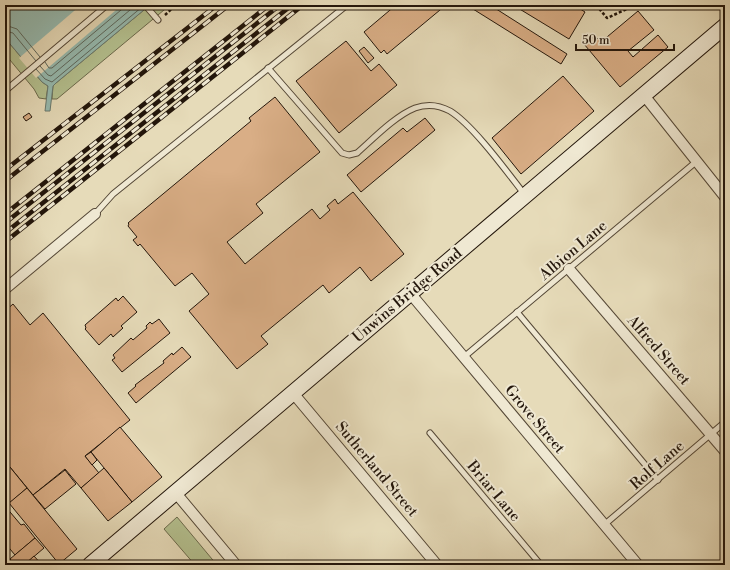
<svg xmlns="http://www.w3.org/2000/svg" width="730" height="570" font-family="'Libre Bodoni',serif">
	<style>
		.green { fill: #b4c08f; stroke: #6c6b4d }
		.water { fill: #96bbb1; stroke: #68796f }
		.pier { fill: #e6dbb9 }
		.lines { fill: none; stroke-linecap: round; stroke-linejoin: round }
		.shore { stroke: #5c685e; stroke-width: 1 }
		.building { fill: #d9ae86; stroke: #23160b }
		.service-casing { stroke: #544736; stroke-width: 7 }
		.minor-casing { stroke: #544736; stroke-width: 12 }
		.secondary-casing { stroke: #23160b; stroke-width: 17 }
		.path { stroke: #23160b; stroke-width: 2.5; stroke-dasharray: 3 2; stroke-linecap: butt }
		.service { stroke: #efe8d2; stroke-width: 5 }
		.minor { stroke: #efe8d2; stroke-width: 10 }
		.secondary { stroke: #efe8d2; stroke-width: 15 }
		.rail-casing { stroke: #23160b; stroke-width: 4.5 }
		.rail { stroke: #efe8d2; stroke-width: 3; stroke-dasharray: 9; stroke-linecap: butt }
		.labels { text-anchor: middle; stroke-width: 4; stroke-linejoin: round; paint-order: stroke }
		.street-label { font-size: 15px; fill: #23160b; stroke: #efe8d2 }
	</style>
	<rect width="100%" height="100%" fill="#e6dbb9"/>
	<filter id="stains"><feTurbulence type="fractalNoise" baseFrequency=".005" numOctaves="4"/><feColorMatrix values="0 0 0 0 .2 0 0 0 0 .09 0 0 0 0 .02 0 0 0 .5 -.17"/></filter>
	<radialGradient id="worn" r=".72"><stop offset=".6" stop-color="#630" stop-opacity="0"/><stop offset="1" stop-color="#630" stop-opacity=".3"/></radialGradient>
	<g class="green">
		<path d="M150,5h20l-113,94h-5l1,-13 3,-3z"/>
		<path d="M5,38l37,44 6,4 -2,13 -7,-1 -5,-9 -29,-35z"/>
		<path d="M177,517l40,48h-22l-31,-36z"/>
	</g>
	<path class="water" d="M5,5h145l-94,78 -3,3 -3,25h-5l3,-25 -6,-4 -37,-44z"/>
	<path class="pier" d="M81,5h41l-86,73 -17,-20z"/>
	<g class="lines">
		<g class="shore">
			<path d="M5,25l12,4 23,28"/>
			<path d="M5,31l8,2 23,28"/>
			<path d="M45,62l4,6h3l75,-63"/>
			<path d="M40,66l8,9 3,1 85,-71"/>
			<path d="M36,69l9,10 7,3 90,-75"/>
		</g>
	</g>
	<g class="building">
		<path d="M396,5h50l-59,49 -3,-4 -3,3 -17,-21z"/>
		<path d="M475,5h15l77,49 -6,10 -88,-55z"/>
		<path d="M513,5h61l11,7 -16,27z"/>
		<path d="M638,11l16,19 -26,21 5,6 25,-22 10,12 -48,40 -36,-43 11,-8 6,6z"/>
		<path d="M346,41l25,30 8,-7 18,21 -58,48 -43,-52z"/>
		<path d="M364,47l10,11 -6,5 -9,-12z"/>
		<path d="M563,76l31,35 -73,63 -29,-36z"/>
		<path d="M275,97l45,55 -64,52 7,9 -36,29 18,22 67,-55 8,10 10,-9 -3,-4 8,-7 3,5 15,-12 51,62 -33,27 -11,-14 -31,26 -6,-8 -62,51 7,8 -31,25 -48,-58 20,-17 -17,-21 -17,13 -35,-42 -2,2 -5,-6 4,-3 -9,-11 1,-2 -1,-1 123,-102 -2,-3z"/>
		<path d="M29,113l3,4 -6,4 -3,-4z"/>
		<path d="M425,118l10,12 -74,62 -14,-17 56,-47 4,4z"/>
		<path d="M123,296l14,16 -16,14 2,2 -10,9 -2,-3 -12,11 -14,-16 1,-1 -1,-3 31,-27 2,3z"/>
		<path d="M13,304l17,21 13,-12 87,107 -45,36 14,17 -18,15 -16,-19 -32,26 -28,-34v-7l3,-2 -3,-4v-137z"/>
		<path d="M159,319l11,14 -48,39 -10,-12 3,-2 -2,-3 18,-17 2,2 14,-12 -1,-2 4,-4 2,2z"/>
		<path d="M182,347l9,10 -55,46 -8,-10 8,-7 -1,-1 29,-22 -1,-2 9,-8 1,2z"/>
		<path d="M120,427l42,50 -30,25 -41,-50z"/>
		<path d="M91,452l6,8 -5,5 -7,-9z"/>
		<path d="M5,461l22,27 -22,19z"/>
		<path d="M104,468l28,34 -24,19 -27,-33z"/>
		<path d="M65,470l11,14 -31,25 -12,-14z"/>
		<path d="M27,488l50,61 -18,15 -50,-61z"/>
		<path d="M5,506l16,19 3,-1 11,14 -20,17 -10,-12v-3l4,-3 -4,-5z"/>
		<path d="M35,538l9,10 -20,17h-8l-6,-6z"/>
		<path d="M34,556l8,9h-18z"/>
	</g>
	<g class="lines">
		<g class="service-casing">
			<g id="service">
				<path d="M145,5l13,15"/>
				<path d="M268,68l74,85 7,2 8,-2c16,-14 38,-37 58,-45 11,-4 24,-3 35,3 23,14 57,61 75,84"/>
				<path d="M5,91l102,-86"/>
				<path d="M95,214l18,-20 234,-189"/>
				<path d="M517,312l141,168"/>
				<path d="M464,357l233,-196"/>
				<path d="M430,433l111,132"/>
				<path d="M604,525l121,-103"/>
			</g>
		</g>
		<g class="minor-casing">
			<g id="minor">
				<path d="M643,94l82,103"/>
				<path d="M569,269l156,182"/>
				<path d="M5,289l90,-75"/>
				<path d="M410,293l228,272"/>
				<path d="M293,393l144,172"/>
				<path d="M175,492l61,73"/>
			</g>
		</g>
		<g class="secondary-casing">
			<path id="secondary" d="M90,565l635,-539"/>
		</g>
		<g class="path">
			<path d="M596,5l11,13 29,-13"/>
			<path d="M165,15l11,-10"/>
		</g>
		<use href="#service" class="service"/>
		<use href="#minor" class="minor"/>
		<use href="#secondary" class="secondary"/>
		<g class="rail-casing">
			<g id="rail">
				<path d="M5,170l212,-165"/>
				<path d="M5,181l224,-176"/>
				<path d="M5,214l264,-209"/>
				<path d="M5,223l275,-218"/>
				<path d="M5,233l287,-228"/>
				<path d="M5,242l298,-237"/>
			</g>
		</g>
		<use href="#rail" class="rail"/>
	</g>
	<g class="labels">
		<g class="street-label">
			<text transform="translate(573 250) rotate(-40)" y="5">Albion Lane</text>
			<text transform="translate(407 295) rotate(-40)" y="5">Unwins Bridge Road</text>
			<text transform="translate(659 350) rotate(49)" y="5">Alfred Street</text>
			<text transform="translate(535 419) rotate(50)" y="5">Grove Street</text>
			<text transform="translate(657 465) rotate(-41)" y="5">Rolf Lane</text>
			<text transform="translate(377 469) rotate(50)" y="5">Sutherland Street</text>
			<text transform="translate(494 491) rotate(50)" y="5">Briar Lane</text>
		</g>
	</g>
	<rect width="730" height="570" fill="none" stroke="#e6dbb9" stroke-width="20"/>
	<rect x="6" y="6" width="718" height="558" fill="none" stroke="#23160b" stroke-width="2"/>
	<rect x="10" y="10" width="710" height="550" fill="none" stroke="#23160b"/>
	<path d="M576 44v6h98v-6" fill="none" stroke="#23160b" stroke-width="2"/>
	<text x="582" y="44" font-size="12" fill="#23160b" stroke="#efe8d2" stroke-width="3" paint-order="stroke">50 m</text>
	<rect width="100%" height="100%" filter="url(#stains)"/>
	<rect width="100%" height="100%" fill="url(#worn)"/>
</svg>
